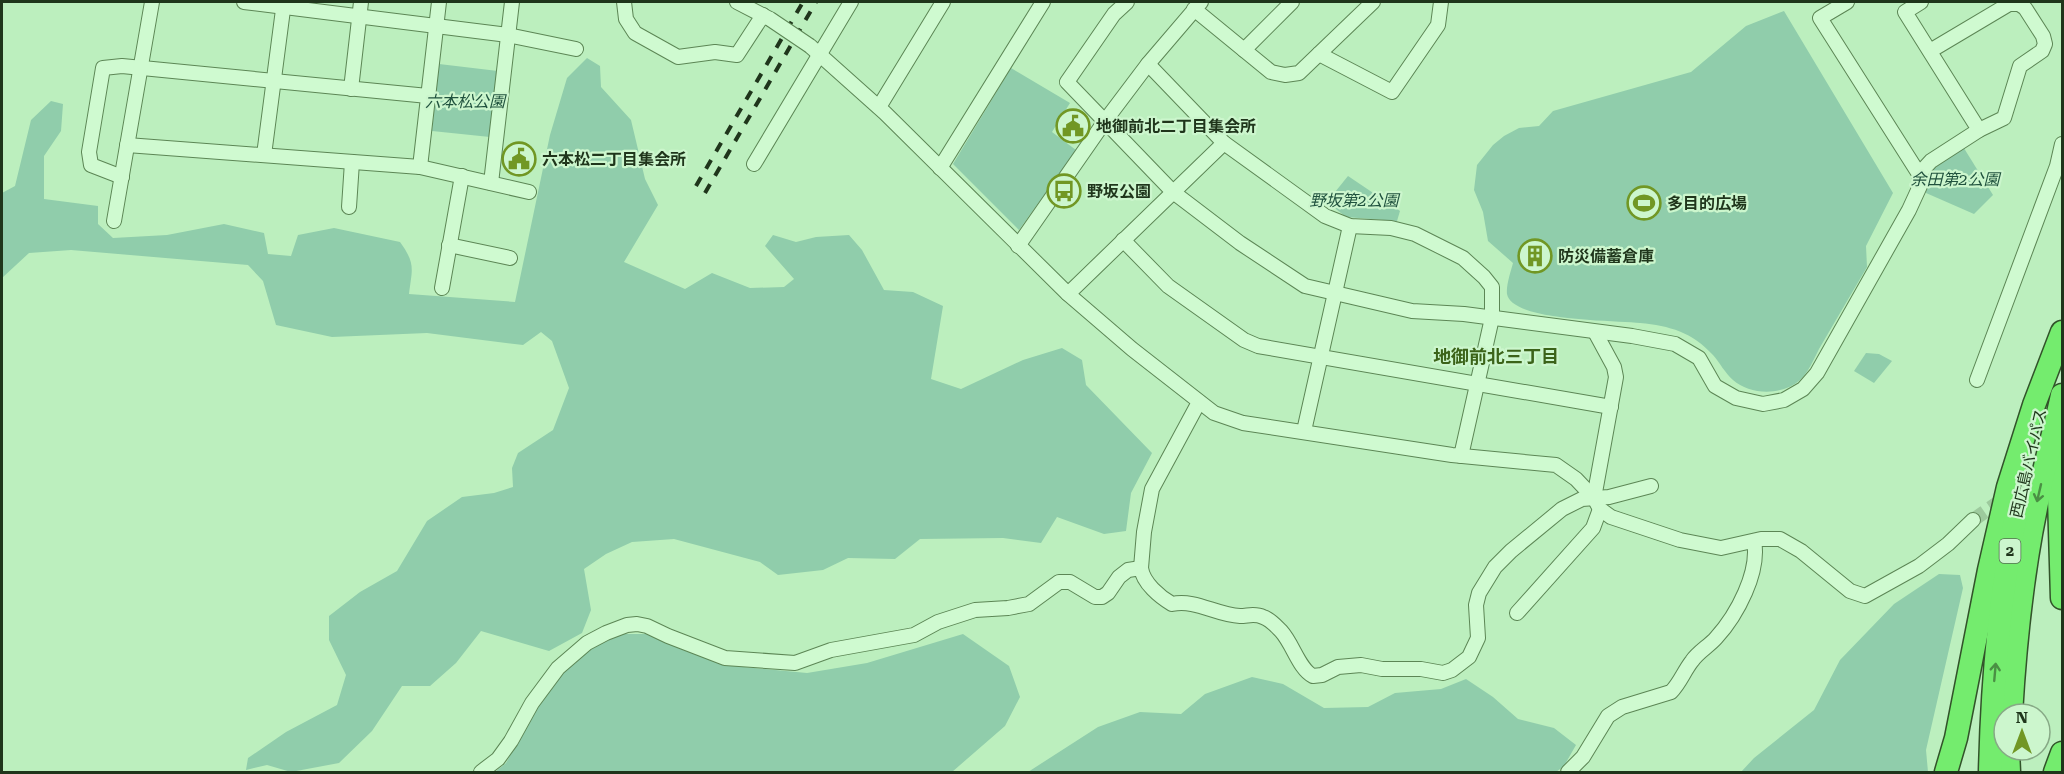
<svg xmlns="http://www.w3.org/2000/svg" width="2064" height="774" font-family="'Roboto Serif','Noto Sans JP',serif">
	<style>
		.green { fill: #90cdab }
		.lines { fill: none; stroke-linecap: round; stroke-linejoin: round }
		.minor-tunnel { stroke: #9dca9d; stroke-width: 14; stroke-dasharray: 14 7; stroke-linecap: butt }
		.minor-casing { stroke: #5c8655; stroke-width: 16 }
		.trunk-casing { stroke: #32532a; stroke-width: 25 }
		.minor { stroke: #cffad0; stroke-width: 14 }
		.trunk { stroke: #74ec6e; stroke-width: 22 }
		.rail { stroke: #1f351b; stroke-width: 4; stroke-dasharray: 10 10; stroke-linecap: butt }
		.minor-bridge-casing { stroke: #5c8655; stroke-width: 16; stroke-linecap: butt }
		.minor-bridge { stroke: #cffad0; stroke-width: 14 }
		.oneway { stroke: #4a9044 }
		.labels { text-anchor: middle; stroke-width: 4.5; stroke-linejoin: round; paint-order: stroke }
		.shield { fill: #ccf6cd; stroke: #536f50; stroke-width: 1.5 }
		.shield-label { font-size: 15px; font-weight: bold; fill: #1f351b }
		.park-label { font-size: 16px; font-style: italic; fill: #20523e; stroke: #ccf6cd }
		.poi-label { font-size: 16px; font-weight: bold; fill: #1f351b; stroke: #ccf6cd; text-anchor: start }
		.street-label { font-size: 16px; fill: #1f351b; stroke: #ccf6cd }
		.neighbourhood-label { font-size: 18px; font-weight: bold; fill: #3b6319; stroke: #ccf6cd }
	</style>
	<rect width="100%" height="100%" fill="#bcefbe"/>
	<g class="green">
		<path d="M1784,11l109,182 -27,53 1,21c-16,27 -32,55 -48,82 -5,10 -11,24 -19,31 -18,16 -50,15 -67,0 -8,-7 -13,-17 -20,-25 -21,-23 -43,-29 -73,-32 -23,-3 -128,-1 -133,-29 -1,-9 4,-23 6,-31l-25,-22 -5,-29 -9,-22 3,-25 16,-20 11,-9 15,-8 20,-2 14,-15 138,-39 55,-46z"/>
		<path d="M587,58l13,8 1,21 30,33 14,59 13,26 -34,57 61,27 27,-16 38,15 34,-1 10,-8 -29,-33 8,-11 23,7 20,-5 33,-2 13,15 22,40 29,2 30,14 -12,73 30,10 62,-29 39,-12 20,12 4,25 66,68 -21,40 -5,38 -22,3 -47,-17 -16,26 -38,-5 -83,1 -25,20 -47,-1 -25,12 -45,5 -18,-13 -86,-23 -42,3 -26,12 -22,15 7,41 -9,23 -33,18 -68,-20 -25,32 -26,23h-28l-30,45 -33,32 -48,9 -24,-7 -21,5 2,-12 38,-26 51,-27 9,-30 -17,-35v-24l31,-24 37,-21 30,-50 35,-24 32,-4 19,-6 -1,-19 6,-15 35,-23 16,-42 -17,-47 -11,-9 -18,13 -96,-12 -95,4 -56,-12 -13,-44 -15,-16 -177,-15 -42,3 -27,25v-85l13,-7 16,-66 20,-19 12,3 -2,27 -17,25v43l54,7v18l15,14 54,-3 57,-11 40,9 4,21 23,2 7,-21 36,-7 66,14c16,22 12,27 9,52l106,8 35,-167 17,-57z"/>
		<path d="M439,64l59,7 -8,66 -58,-6z"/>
		<path d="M1011,68l59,35 -18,29 24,18 -57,80 -66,-66z"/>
		<path d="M1962,145l31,50 -19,19 -48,-21 1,-26z"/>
		<path d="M1348,176l52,35 -3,10 -51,-4 -19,-15z"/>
		<path d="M1866,353l13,1 13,7 -18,22 -20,-12z"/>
		<path d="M1939,574l21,1 3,13 -37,162 2,22h-187l13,-14 60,-48 26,-50 54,-56z"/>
		<path d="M612,634h35l64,26 33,7 63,6 60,-10 96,-29 46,32 11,31 -15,29 -53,46h-457l11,-9 44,-81 37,-33z"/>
		<path d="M1252,677l31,7 41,24 44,-1 27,-14 46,-4 25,-10 27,18 25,22 36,9 22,17 -12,21 -8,6h-528l70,-45 42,-15 41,2 24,-20z"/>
	</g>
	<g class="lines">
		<path class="minor-tunnel" d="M1973,520l71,-49"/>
		<g class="minor-casing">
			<g id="minor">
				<path d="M244,2l264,33 68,14"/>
				<path d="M624,2l2,17 9,14 43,24 37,-5 22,3 26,-40"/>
				<path d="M737,2l33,17"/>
				<path d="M1127,2l-13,12 -47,68 106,110 67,51 65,43 107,25 52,3 168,22 43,8 24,14 16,28 21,12 27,6 21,-4 19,-11 14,-16 92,-163 11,-24 -1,-12 12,-13 48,-31 -74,-118 16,-10"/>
				<path d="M1847,2l-27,16 99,156"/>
				<path d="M1194,9l77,63 14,3 14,-2 74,-71"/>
				<path d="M810,46l75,67 183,181 64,55 82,64 29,10 209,32 104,10 20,14 18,19 6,11 11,8 69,23 41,8 40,-9h19l21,12 49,40 15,5 54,-30 29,-22 25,-24"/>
				<path d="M1244,50l48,-48"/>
				<path d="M1930,51l79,-47h10l6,4 18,28 2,8 -3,7 -22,15 -16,52 -25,12"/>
				<path d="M1319,54l73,38 46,-67 3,-23"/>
				<path d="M1148,64l76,79 101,73 25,10 41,2 24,6 48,24 21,19 8,10v31l-31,138"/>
				<path d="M351,89l10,-87"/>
				<path d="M879,107l64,-105"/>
				<path d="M127,145l293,22 109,25"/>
				<path d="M264,155l20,-153"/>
				<path d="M754,164l97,-162"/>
				<path d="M420,167l19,-165"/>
				<path d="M940,168l103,-166"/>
				<path d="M122,177l-31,-12 -2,-13 14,-84 19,-2 306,30"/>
				<path d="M491,183l21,-181"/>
				<path d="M349,207l3,-45"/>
				<path d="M114,221l38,-219"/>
				<path d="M1123,240l45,46 76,54 14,6 353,61"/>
				<path d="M449,245l61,13"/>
				<path d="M1018,246l87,-125 43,-57 53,-62"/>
				<path d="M442,288l20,-112"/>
				<path d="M1068,294l156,-151"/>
				<path d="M1977,380l80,-214 5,-22"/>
				<path d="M1304,431l46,-205"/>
				<path d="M1594,498l22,-121 -2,-10 -19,-35"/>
				<path d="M1141,568l3,-36 8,-43 47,-87"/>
				<path d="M1517,613l76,-85 7,-19"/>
				<path d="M481,772l17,-13 13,-18 21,-38 26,-35 29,-25 19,-10 21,-8 10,-1 10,2 21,10 57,22 70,5 36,-13 83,-15 24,-13 37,-12 33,-2 21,-4 30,-22h11l25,15h7l6,-4 11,-16 9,-7 13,-2c2,15 19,29 31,36 24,-5 44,11 68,12 8,0 15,-3 23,1 7,2 13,9 18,14 12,13 18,38 32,45l9,-1 16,-8 23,-2 21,4h39l22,4 9,-3 17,-13 9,-19 -2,-33 3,-12 16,-26 16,-16 51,-42 20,-10 27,-2 42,-11"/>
				<path d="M1568,772l15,-15 25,-41 14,-9 49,-15c9,-9 13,-21 21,-31 6,-9 17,-15 24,-23 21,-23 44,-66 38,-97"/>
			</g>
		</g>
		<g class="trunk-casing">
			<g id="trunk">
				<path d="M2062,451l-3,46 3,101"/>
				<path d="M2011,714c4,-69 11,-138 25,-206 7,-38 18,-75 26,-113"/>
				<path d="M2008,750l1,22"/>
				<path d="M1946,772l10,-34 33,-168 19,-83 26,-82 28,-73"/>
				<path d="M1990,772c2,-86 9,-173 26,-257"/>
				<path d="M2055,772l7,-19"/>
			</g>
		</g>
		<use href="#minor" class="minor"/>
		<use href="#trunk" class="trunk"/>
		<g class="rail">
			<path d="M696,186l107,-184"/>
			<path d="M705,193l111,-191"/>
		</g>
		<g class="minor-bridge-casing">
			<path id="minor-bridge" d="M770,19l40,27"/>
		</g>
		<use href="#minor-bridge" class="minor-bridge"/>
	</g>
	<defs><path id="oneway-shaft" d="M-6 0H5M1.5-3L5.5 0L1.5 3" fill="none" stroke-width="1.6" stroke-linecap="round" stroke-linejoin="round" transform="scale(1.5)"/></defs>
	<g class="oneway">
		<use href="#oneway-shaft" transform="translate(2039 493) rotate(103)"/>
		<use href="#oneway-shaft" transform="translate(1995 672) rotate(-85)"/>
	</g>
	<defs>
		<g id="civic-ring" transform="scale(1.725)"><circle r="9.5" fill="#ccf6cd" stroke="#719724" stroke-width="1.5"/><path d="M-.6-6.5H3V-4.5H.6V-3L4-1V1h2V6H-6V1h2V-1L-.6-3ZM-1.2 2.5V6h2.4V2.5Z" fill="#719724"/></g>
		<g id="bus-ring" transform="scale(1.725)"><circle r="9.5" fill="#ccf6cd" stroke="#719724" stroke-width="1.5"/><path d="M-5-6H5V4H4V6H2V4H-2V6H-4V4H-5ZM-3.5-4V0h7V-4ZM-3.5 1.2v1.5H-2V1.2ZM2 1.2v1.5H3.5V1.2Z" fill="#719724"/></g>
		<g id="stadium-ring" transform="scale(1.725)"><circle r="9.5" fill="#ccf6cd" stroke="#719724" stroke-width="1.5"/><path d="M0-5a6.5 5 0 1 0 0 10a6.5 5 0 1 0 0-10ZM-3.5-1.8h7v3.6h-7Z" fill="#719724"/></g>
		<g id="building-ring" transform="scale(1.725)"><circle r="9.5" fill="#ccf6cd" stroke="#719724" stroke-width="1.5"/><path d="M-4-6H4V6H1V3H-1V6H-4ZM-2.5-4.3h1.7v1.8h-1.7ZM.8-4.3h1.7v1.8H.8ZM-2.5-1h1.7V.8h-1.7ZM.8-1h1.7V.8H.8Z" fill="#719724"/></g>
	</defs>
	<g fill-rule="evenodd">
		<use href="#civic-ring" x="1073" y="126"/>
		<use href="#civic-ring" x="519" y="159"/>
		<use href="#bus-ring" x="1064" y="191"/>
		<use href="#stadium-ring" x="1644" y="203"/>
		<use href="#building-ring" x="1535" y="256"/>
	</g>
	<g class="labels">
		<rect class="shield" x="1999.5" y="539" width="21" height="24" rx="4.5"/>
		<g class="shield-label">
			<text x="2010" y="556">2</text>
		</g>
		<g class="park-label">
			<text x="465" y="107">六本松公園</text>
			<text x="1955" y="185">余田第2公園</text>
			<text x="1354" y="206">野坂第2公園</text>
		</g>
		<g class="poi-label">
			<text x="1096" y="132">地御前北二丁目集会所</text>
			<text x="542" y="165">六本松二丁目集会所</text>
			<text x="1087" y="197">野坂公園</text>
			<text x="1667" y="209">多目的広場</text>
			<text x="1558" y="262">防災備蓄倉庫</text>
		</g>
		<g class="street-label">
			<text transform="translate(2028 463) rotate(-77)" y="6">西広島バイパス</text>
		</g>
		<g class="neighbourhood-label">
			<text x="1496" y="363">地御前北三丁目</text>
		</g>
	</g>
	<rect width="2064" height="774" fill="none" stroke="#1f351b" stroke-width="6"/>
	<g transform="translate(2022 732)"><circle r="28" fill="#ccf6cd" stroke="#87a986" stroke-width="1.5"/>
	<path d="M0-4.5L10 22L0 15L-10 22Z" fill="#719724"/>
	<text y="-9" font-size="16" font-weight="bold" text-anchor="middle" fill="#1f351b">N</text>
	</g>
</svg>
